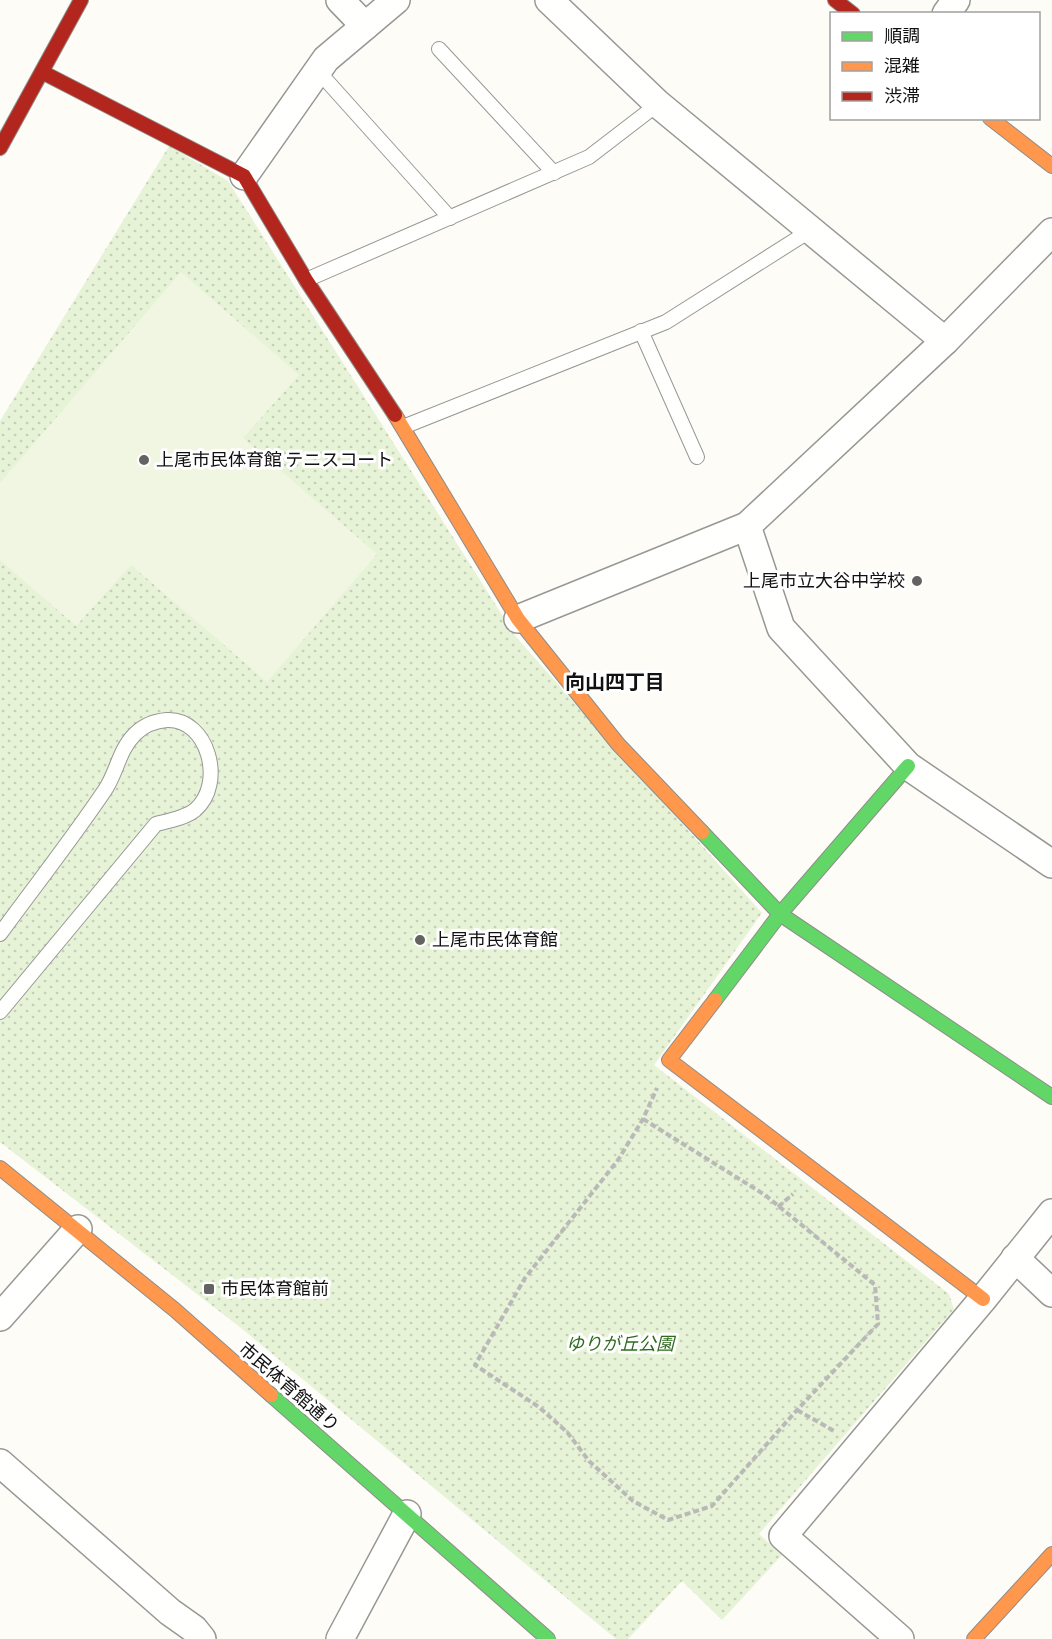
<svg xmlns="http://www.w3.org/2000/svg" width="1052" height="1639" font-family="'Crimson Pro','Noto Sans JP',serif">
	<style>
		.park { fill: url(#park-dots) }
		.pitch { fill: #f0f6e1 }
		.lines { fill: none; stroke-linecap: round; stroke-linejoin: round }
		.lane-casing { stroke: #979795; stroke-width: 16 }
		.street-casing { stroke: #979795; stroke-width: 30 }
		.fast-casing { stroke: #8e8d8b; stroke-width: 16 }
		.slow-casing { stroke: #8e8d8b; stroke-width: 16 }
		.jam-casing { stroke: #8e8d8b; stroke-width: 16 }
		.path { stroke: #b9b9b8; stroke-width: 4; stroke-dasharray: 6 3; stroke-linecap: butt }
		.lane { stroke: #fffffe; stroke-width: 14 }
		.street { stroke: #fffffe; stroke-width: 27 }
		.fast { stroke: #63d668; stroke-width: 14 }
		.slow { stroke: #ff974d; stroke-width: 14 }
		.jam { stroke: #b3261e; stroke-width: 14 }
		.poi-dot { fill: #646362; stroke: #fff; stroke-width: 2 }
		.labels { text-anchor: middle; stroke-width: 6; stroke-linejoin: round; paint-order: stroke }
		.poi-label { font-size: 18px; fill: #111; stroke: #fff; text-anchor: start }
		.park-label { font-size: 18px; font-style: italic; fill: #2f6b1f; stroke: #fff }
		.street-label { font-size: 18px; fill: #111; stroke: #fff }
		.neighbourhood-label { font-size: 20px; font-weight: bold; fill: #111; stroke: #fff }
	</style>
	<defs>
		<pattern id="park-dots" width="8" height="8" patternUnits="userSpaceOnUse" patternTransform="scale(1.5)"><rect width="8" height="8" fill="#e7f3d7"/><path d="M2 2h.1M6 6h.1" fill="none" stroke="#c5cfb8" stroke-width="1.8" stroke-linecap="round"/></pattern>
	</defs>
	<rect width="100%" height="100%" fill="#fdfcf7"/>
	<path class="park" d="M169,146l59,35 288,456 246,276 -108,152 295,229 5,15 -195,225 23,21 -60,65 -40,-39 -54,58h-12l-375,-311 -241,-186v-721z"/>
	<path class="pitch" d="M181,272l118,103 -56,63 134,116 -110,128 -136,-117 -55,61 -76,-66v-77z"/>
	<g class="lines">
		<g class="lane-casing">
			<g id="lane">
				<path d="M439,49l115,124"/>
				<path d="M318,71l132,147"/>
				<path d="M306,280l283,-123 69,-53"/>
				<path d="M641,331l56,126"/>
				<path d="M403,427l263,-105 145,-92"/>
				<path d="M0,934c35,-48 72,-95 105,-144 12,-18 14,-40 30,-56 9,-9 19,-13 32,-14 41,-2 59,64 28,90 -10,8 -27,11 -39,14l-156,188"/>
			</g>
		</g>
		<g class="street-casing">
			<g id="street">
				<path d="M340,0l25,26"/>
				<path d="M549,0l109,104 287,237"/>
				<path d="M946,14l10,-14"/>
				<path d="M244,176l82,-117 70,-59"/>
				<path d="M747,526l34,102 127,138 144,98"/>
				<path d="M518,619l229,-93 198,-185 107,-109"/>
				<path d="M1015,1258l37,35"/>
				<path d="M0,1317l78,-88"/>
				<path d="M0,1463l170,149 24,17 8,10"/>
				<path d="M340,1639l67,-125"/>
				<path d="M900,1639l-117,-103 200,-237 69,-86"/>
			</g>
		</g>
		<g class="fast-casing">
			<g id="fast">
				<path d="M702,832l78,82 272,183"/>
				<path d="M715,1000l65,-86 128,-148"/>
				<path d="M271,1395l277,244"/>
			</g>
		</g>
		<g class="slow-casing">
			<g id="slow">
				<path d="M990,118l62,48"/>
				<path d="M395,415l123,204 100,125 84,88"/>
				<path d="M715,1000l-46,60 314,239"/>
				<path d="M0,1168l175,142 96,85"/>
				<path d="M974,1639l78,-85"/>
			</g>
		</g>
		<g class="jam-casing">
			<g id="jam">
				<path d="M835,0l18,14"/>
				<path d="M42,72l202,104 62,104 89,135"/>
				<path d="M0,148l81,-148"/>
			</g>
		</g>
		<g class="path">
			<path d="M643,1119l122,76 110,90 3,39 -81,86 -85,96 -44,14 -35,-19 -44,-40 -22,-29 -28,-25 -64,-42 50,-87 93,-118 25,-41 14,-31"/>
			<path d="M778,1207l15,-13"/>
			<path d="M797,1410l39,22"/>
		</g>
		<use href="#lane" class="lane"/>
		<use href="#street" class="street"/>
		<use href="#fast" class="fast"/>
		<use href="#slow" class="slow"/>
		<use href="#jam" class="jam"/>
	</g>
	<g class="poi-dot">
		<circle cx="144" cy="460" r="6"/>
		<circle cx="917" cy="581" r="6"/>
		<circle cx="420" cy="940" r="6"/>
		<rect x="203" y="1283" width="12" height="12" rx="3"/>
	</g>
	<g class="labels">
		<g class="poi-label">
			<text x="156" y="466">上尾市民体育館 テニスコート</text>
			<text x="905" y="587" text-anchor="end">上尾市立大谷中学校</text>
			<text x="432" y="946">上尾市民体育館</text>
			<text x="221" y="1295">市民体育館前</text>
		</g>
		<g class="park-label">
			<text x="620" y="1350">ゆりが丘公園</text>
		</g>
		<g class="street-label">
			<text transform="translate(289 1387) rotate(41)" y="6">市民体育館通り</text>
		</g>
		<g class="neighbourhood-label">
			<text x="615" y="689">向山四丁目</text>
		</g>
	</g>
	<rect x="830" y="12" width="210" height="108" fill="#ffffff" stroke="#a0a0a0" stroke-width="1.5"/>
	<rect x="842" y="32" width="30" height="9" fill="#63d668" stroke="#a0a0a0" stroke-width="1.5"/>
	<text x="884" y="42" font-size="18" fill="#111111">順調</text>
	<rect x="842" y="62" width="30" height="9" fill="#ff974d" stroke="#a0a0a0" stroke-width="1.5"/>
	<text x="884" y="72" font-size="18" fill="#111111">混雑</text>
	<rect x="842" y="92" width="30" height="9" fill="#b3261e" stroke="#a0a0a0" stroke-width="1.5"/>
	<text x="884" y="102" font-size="18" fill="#111111">渋滞</text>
</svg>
